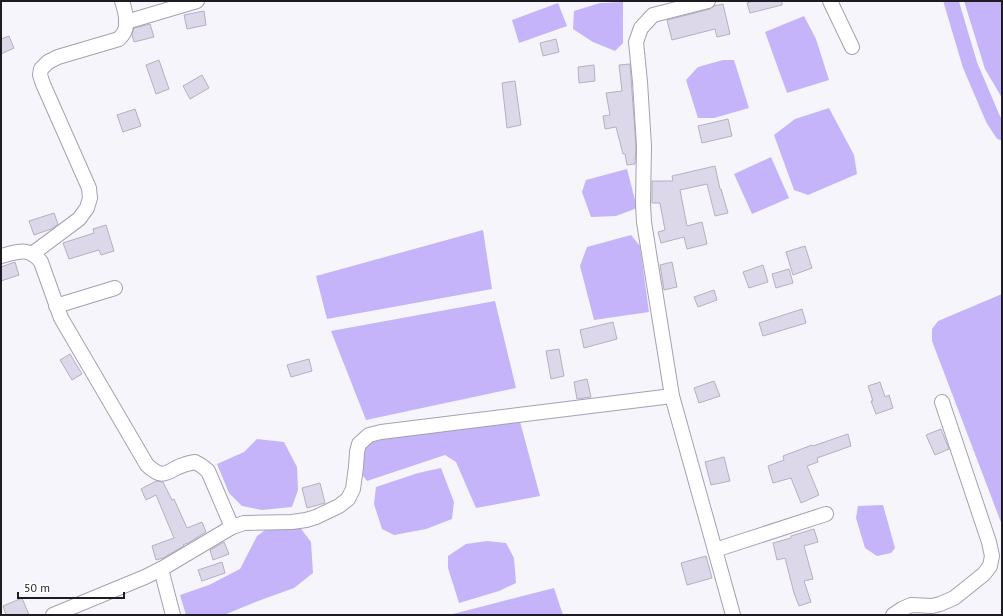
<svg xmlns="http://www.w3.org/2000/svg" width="1003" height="616" font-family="'PT Sans',sans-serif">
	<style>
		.water { fill: #c5b4f9 }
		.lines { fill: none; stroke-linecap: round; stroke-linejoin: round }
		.canal { stroke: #c5b4f9; stroke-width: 15 }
		.building { fill: #dcd8e9; stroke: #b4b0c1 }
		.minor-casing { stroke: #a4a1b1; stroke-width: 16 }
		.minor { stroke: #fff; stroke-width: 14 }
	</style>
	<rect width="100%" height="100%" fill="#f7f5fc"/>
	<g class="water">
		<path d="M964,1h38v97l-17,-29z"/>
		<path d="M623,2v41l-8,8 -22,-9 -20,-13 1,-18 26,-8z"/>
		<path d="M558,3l9,23 -48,17 -7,-23z"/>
		<path d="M804,16l12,23 13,41 -42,13 -22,-61z"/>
		<path d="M723,60h11l15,48 -35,10h-16l-12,-38 12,-13z"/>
		<path d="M829,108l25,47 3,19 -49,21 -14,-5 -20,-55 21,-16z"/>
		<path d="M771,157l18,41 -37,16 -18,-40z"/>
		<path d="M627,169l10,39 -21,8 -25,1 -9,-25 4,-12z"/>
		<path d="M483,230l9,59 -165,30 -11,-43z"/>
		<path d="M631,235l9,11 9,66 -55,8 -14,-54 7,-19z"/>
		<path d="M1002,294v231l-70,-184v-12l6,-8z"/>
		<path d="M495,301l21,87 -150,32 -35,-89z"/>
		<path d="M519,418l21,78 -64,12 -20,-46 -11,-7 -78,26 -7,-9 5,-28 36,-9z"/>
		<path d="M257,439l27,3 13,25 1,23 -6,17 -30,3 -20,-4 -13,-13 -12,-29 27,-12z"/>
		<path d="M441,468l13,34 -2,17 -26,10 -32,6 -12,-6 -8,-25 2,-17 42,-14z"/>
		<path d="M883,505l12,43 -4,5 -14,3 -12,-8 -9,-30 2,-12z"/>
		<path d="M272,525l27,1 12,16 2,31 -19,15 -36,13 -34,14h-38l-6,-20 29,-10 31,-16 17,-33z"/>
		<path d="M487,541l19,2 8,15 2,25 -17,8 -40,12 -11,-35v-12l18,-12z"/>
		<path d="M554,588l9,27h-114z"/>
	</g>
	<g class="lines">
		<path class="canal" d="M951,1l19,64 23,54 9,14"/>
	</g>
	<g class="building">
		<path d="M753,1h29v4l-32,8 -3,-10z"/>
		<path d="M723,4l7,30 -13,3 -2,-8 -43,11 -5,-20 43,-11 4,-3z"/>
		<path d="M204,11l2,14 -19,4 -3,-14z"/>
		<path d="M150,24l4,13 -20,5 -2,-7 2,-7z"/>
		<path d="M9,36l5,12 -13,6v-15z"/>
		<path d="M556,39l3,13 -16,4 -3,-13z"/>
		<path d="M159,60l10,29 -13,5 -10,-29z"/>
		<path d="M630,64l6,82 -1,18 -8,1 -2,-11h-2l-7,-27 -11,2 -2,-13 7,-1 -4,-22 16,-2 -3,-26z"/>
		<path d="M594,65l1,16 -16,2 -1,-16z"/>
		<path d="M202,75l7,13 -19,11 -7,-13z"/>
		<path d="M515,81l6,44 -14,3 -5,-45z"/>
		<path d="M135,109l6,17 -18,6 -6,-17z"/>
		<path d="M728,119l4,17 -30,7 -4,-17z"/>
		<path d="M715,166l5,23h1l7,24 -13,3 -8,-32 -27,6 7,36 15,-4 5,22 -20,5 -3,-12 -23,6 -3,-11 7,-2 -5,-27h-8v-22h21l-1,-5z"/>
		<path d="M54,213l4,11 -7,5 -17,6 -5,-14z"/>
		<path d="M106,225l8,26 -13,4 -2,-5 -30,9 -6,-16 31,-10 -1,-4z"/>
		<path d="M805,246l7,22 -19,7 -7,-23z"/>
		<path d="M15,262l4,13 -18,6v-14z"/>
		<path d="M672,262l5,25 -13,3 -4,-25z"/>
		<path d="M763,265l5,17 -19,6 -6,-16z"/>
		<path d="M789,269l4,14 -17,5 -4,-14z"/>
		<path d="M714,290l3,10 -19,7 -4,-10z"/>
		<path d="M802,309l4,14 -43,13 -4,-13z"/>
		<path d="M613,322l4,17 -33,9 -4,-18z"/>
		<path d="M559,349l5,27 -13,3 -5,-28z"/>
		<path d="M70,354l12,20 -10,6 -12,-20z"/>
		<path d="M309,359l3,12 -21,6 -4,-12z"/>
		<path d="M587,379l4,18 -14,2 -3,-17z"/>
		<path d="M714,381l6,15 -21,7 -5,-15z"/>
		<path d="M880,382l5,15 4,-2 4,13 -17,6 -5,-13h2l-5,-15z"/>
		<path d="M941,429l8,20 -14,6 -9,-20z"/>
		<path d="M848,434l3,12 -34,12 1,4 -11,4 12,29 -18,8 -10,-25 -18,5 -5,-17 16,-6 -1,-4 29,-11 1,1z"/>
		<path d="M724,457l6,24 -19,4 -6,-23z"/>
		<path d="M156,481l7,1 9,18 2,-1 13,29 15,-6 4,10 -18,11 -5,2 1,1 -21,12 -7,2 -4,-14 22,-8 -18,-43 -10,5 -5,-11z"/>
		<path d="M320,483l5,20 -18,5 -5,-20z"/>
		<path d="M814,529l4,13 -14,4 9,33 -9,2 7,21 -12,4 -5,-13 -9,-35 -8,2 -4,-17 18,-5v-2z"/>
		<path d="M224,542l5,12 -16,6 -3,-10z"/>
		<path d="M706,556l6,22 -25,7 -6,-22z"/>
		<path d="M222,562l3,11 -23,8 -4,-11z"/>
		<path d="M22,598l7,17h-23l-3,-9z"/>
	</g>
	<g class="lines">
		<g class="minor-casing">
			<g id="minor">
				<path d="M708,1l-55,14 -12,13 -5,14 4,40 4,64 -1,58 1,18 28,174 43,154 18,65"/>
				<path d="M830,1l22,46"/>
				<path d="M126,22l71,-21"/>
				<path d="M32,254l47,-35 8,-11 3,-10 -1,-10 -46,-104 -3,-9 1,-6 7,-7 10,-5 61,-18c1,-2 3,-3 4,-5 6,-8 2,-24 -1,-33"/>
				<path d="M1,256c16,-4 28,-10 40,6l20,56 86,147c12,11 16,11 29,3 6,-3 12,-5 19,-6l7,4 6,5 24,56"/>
				<path d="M56,306l59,-18"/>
				<path d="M715,550l111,-36"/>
				<path d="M161,569l12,46"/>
				<path d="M53,615l92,-38 18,-9 69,-41 12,-4 48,-1 14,-2 10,-3 23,-11 9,-7 5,-10 3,-22 1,-15 2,-8 10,-9 12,-3 291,-36"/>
				<path d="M893,615l9,-6 9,-4 21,1 8,-2 14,-6 30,-24 6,-8 2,-10 -3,-14 -47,-140"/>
			</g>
		</g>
		<use href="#minor" class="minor"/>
	</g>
	<rect width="1003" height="616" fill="none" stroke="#1e1c22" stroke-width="4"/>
	<path d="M18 592v6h106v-6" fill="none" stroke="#1e1c22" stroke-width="2"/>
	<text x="24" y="592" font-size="12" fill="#1e1c22" stroke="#ffffff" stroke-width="3" paint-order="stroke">50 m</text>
</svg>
